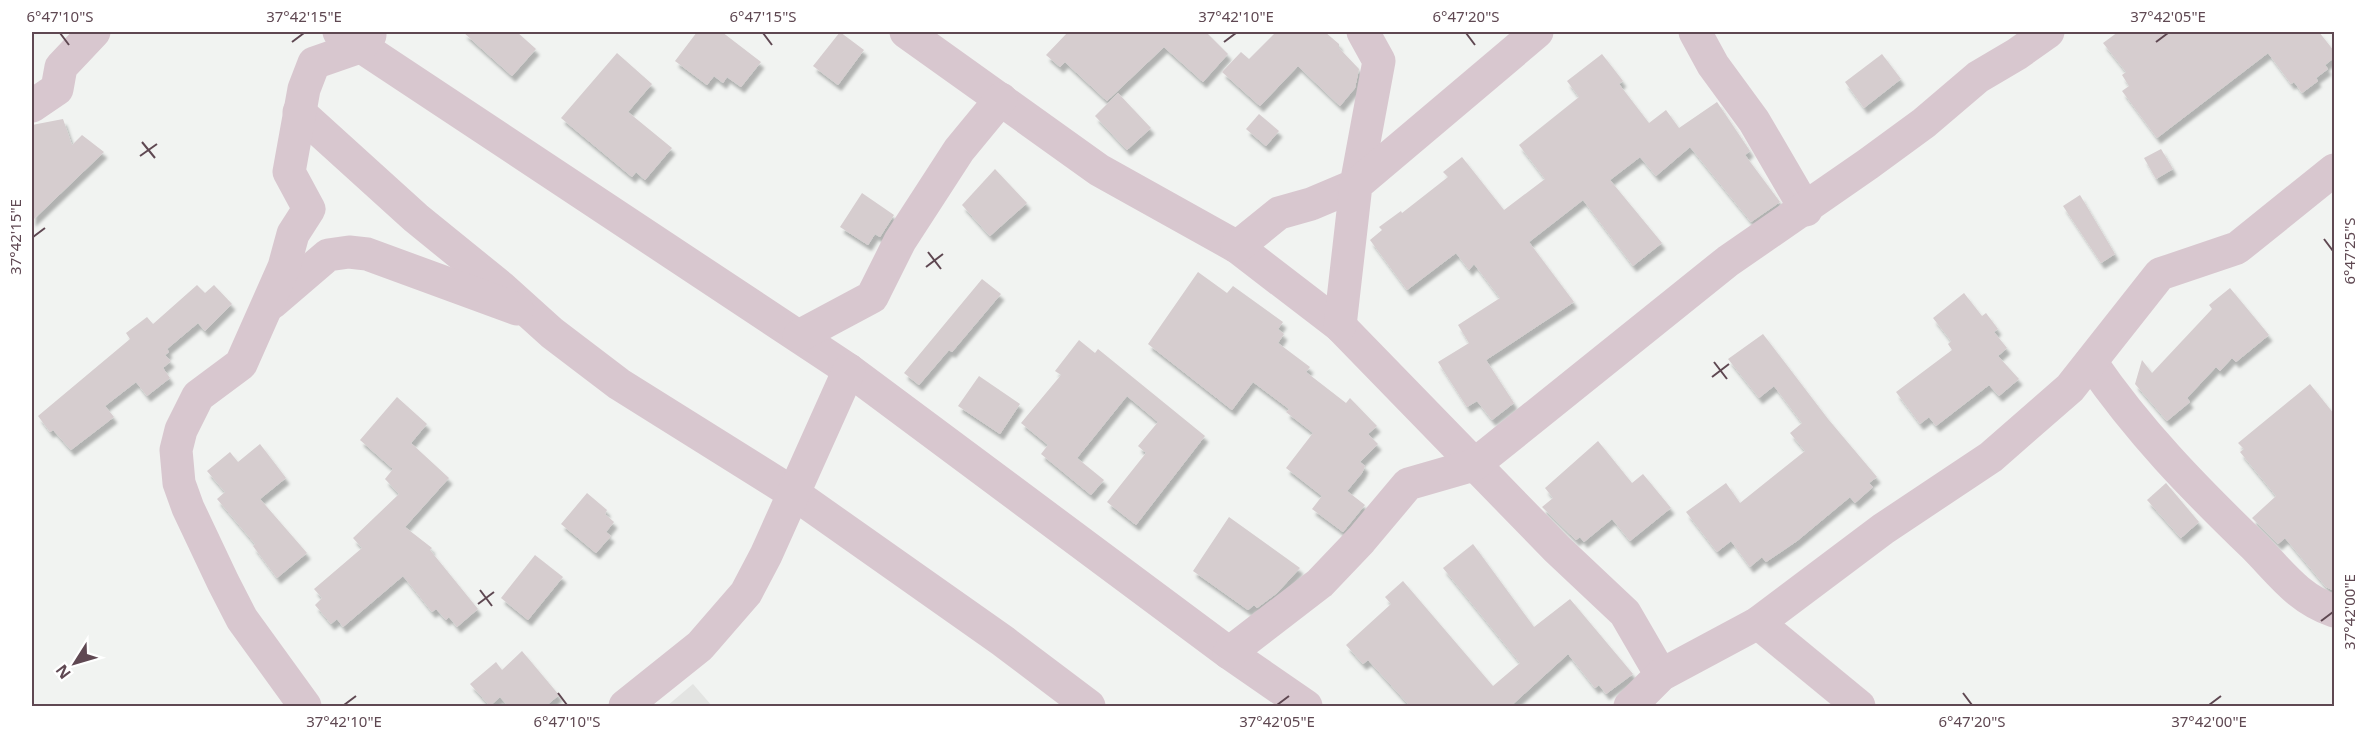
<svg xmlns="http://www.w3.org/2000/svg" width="2366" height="738" font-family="'Noto Sans',sans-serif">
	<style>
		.education { fill: #e3e4e2 }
		.building { fill: #d6cdcf; filter: url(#shadow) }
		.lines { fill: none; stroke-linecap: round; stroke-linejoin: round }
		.minor { stroke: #d8c7cf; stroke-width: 33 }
		.ticks { fill: none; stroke: #5f4852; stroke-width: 2 }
		.neatline { fill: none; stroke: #5f4852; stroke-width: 2 }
		.ticks-label { font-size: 15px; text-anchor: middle; fill: #5f4852 }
	</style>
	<defs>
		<filter id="shadow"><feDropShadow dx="3.5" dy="6" stdDeviation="1.5" flood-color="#0004"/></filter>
	</defs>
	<rect width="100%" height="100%" fill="#f1f3f1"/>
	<path class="education" d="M693,684l19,22h-45z"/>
	<g class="building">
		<path d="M463,32h54l19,17 -24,27z"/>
		<path d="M697,32h25l39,30 -20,25 -14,-10 -4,6 -9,-7 -7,9 -32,-24z"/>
		<path d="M840,32l24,18 -26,35 -25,-19z"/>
		<path d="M1068,32h138l22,22 -25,28 -39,-35 -57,54 -42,-39 -5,5 -14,-12z"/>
		<path d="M1276,32h49l14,12v4l20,21 -4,19 -15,18 -42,-40 -38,40 -38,-34 19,-20 8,7z"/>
		<path d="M2118,32h201l15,19v7l-9,7 3,4 -12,9 2,3 -16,12 -8,-11 -3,2 -23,-31 -111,85 -35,-47 7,-5 -7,-11 4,-3 -23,-29z"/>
		<path d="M617,53l35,31 -24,28 44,36 -27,32 -9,-8 -4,5 -71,-59z"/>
		<path d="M1602,54l21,27 -4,3 30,39 17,-13 13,18 38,-26 33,49 -5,4 35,47 -29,20 -61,-75 -34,29 -16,-19 -30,23 52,63 -29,23 -50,-66 -54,42 45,60 -88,58 28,43 -22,17 -15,-19 -10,6 -29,-45 31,-19 -11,-18 42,-27 -26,-34 -5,6 -13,-17 -49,37 -37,-50 12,-10 -3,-3 22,-16 1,2 46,-36 -5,-5 19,-15 42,53 41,-31 -26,-34 60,-48 -12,-16z"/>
		<path d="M1882,54l19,25 -37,29 -19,-26z"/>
		<path d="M1118,93l33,35 -24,22 -32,-34z"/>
		<path d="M1259,114l20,17 -13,15 -20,-17z"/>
		<path d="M63,119l9,26 10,-10 22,17 -72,69v-96z"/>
		<path d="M2161,149l12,20 -17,10 -12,-21z"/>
		<path d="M995,169l32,34 -37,33 -28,-31z"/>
		<path d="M862,193l32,22 -14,22 -5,-3 -7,11 -28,-18z"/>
		<path d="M2080,195l35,59 -14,9 -38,-57z"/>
		<path d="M1198,272l29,21 6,-7 50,36 -5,7 6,5 -6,9 32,24 -4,5 40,31 4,-5 27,28 -9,8 10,10 -18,18 5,4 -3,7 -15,18 18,14 -22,27 -31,-23 10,-13 -36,-28 27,-35 -27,-21 3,-3 -36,-27 -21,28 -84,-66z"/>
		<path d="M982,279l19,15 -49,58 -3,-2 -30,35 -15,-12z"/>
		<path d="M197,285l8,8 9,-8 18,19 -27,27 -7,-8 -31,26 2,3 -4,3 6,6 -8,7 7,10 -23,18 -11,-14 -31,24 9,11 -43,33 -18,-20 -3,2 -12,-16 92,-77 -4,-6 21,-16 6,7z"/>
		<path d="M2230,288l39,47 -33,27 -4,-4 -12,13 -4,-4 -29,31 3,4 -23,19 -32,-37 7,-24 10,13 60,-64 -3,-4z"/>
		<path d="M1964,293l18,23 4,-3 12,16 -4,3 13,16 -9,8 21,23 -20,17 -10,-11 -53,41 -7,-9 -9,7 -24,-32 56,-42 -4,-6 3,-3 -18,-23z"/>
		<path d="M1763,334l65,85 49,58 -8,6 4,4 -18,16 -5,-6 -53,44 -31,21 -4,-5 -12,10 -19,-26 -14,11 -31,-40 40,-29 14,20 65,-52 -15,-18 12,-10 -28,-37 -15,12 -31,-39z"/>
		<path d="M1079,340l16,13 3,-4 107,87 -69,89 -29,-23 39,-49 -8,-7 20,-24 -31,-26 -50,62 27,22 -13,15 -50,-41 7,-9 -27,-22 40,-48 -6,-4z"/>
		<path d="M979,376l41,28 -20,30 -42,-28z"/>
		<path d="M2310,384l24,30v177l-8,-4 -41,-49 -7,6 -26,-26 24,-22 -36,-44 4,-3 -6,-6z"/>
		<path d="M397,397l30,27 -16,19 38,35 -44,49 27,21 -2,2 48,59 -21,18 -8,-10 -3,3 -10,-11 -4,3 -29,-36 -60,51 -6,-8 -6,5 -16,-19 7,-7 -8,-9 48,-41 -9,-10 46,-44 -14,-15 8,-10 -33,-29z"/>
		<path d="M1598,441l34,42 11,-9 28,34 -41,33 -18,-22 -28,23 -4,-5 -4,3 -34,-33 11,-9 -8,-10z"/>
		<path d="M260,444l26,34 -26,21 47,54 -30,25 -24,-32 2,-2 -38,-45 8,-7 -18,-21 23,-19 8,10z"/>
		<path d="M2166,483l33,39 -18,16 -34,-38z"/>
		<path d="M587,493l20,17 -2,4 9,8 -8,10 5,4 -15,17 -35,-29z"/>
		<path d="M1229,517l71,51 -23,25 -20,15 -3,-3 -6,5 -55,-39z"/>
		<path d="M1473,544l61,83 36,-28 63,75 -27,20 -7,-9 -4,3 -27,-34 -57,52h-101l-42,-46 -5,4 -17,-19 45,-41 -6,-7 18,-16 90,105 27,-23 -77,-95z"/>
		<path d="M535,555l28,22 -35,43 -27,-22z"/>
		<path d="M522,651l37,44 -13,11h-38l-8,-9 -10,9 -20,-22 26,-22 6,8z"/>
	</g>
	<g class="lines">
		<g class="minor">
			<path d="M339,32l510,338 380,283 77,53"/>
			<path d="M906,32l193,138 138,77 103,79 217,223 68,64 36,62"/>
			<path d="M1695,32l18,33 41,56 52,89"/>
			<path d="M32,106l25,-17 4,-22 33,-35"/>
			<path d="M299,112l117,106 85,69 51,46 67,51 174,109 210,148 86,65"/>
			<path d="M1237,247l42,-34 32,-9 45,-19 23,-124 -16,-29"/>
			<path d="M272,303l56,-48 21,-3 18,2 150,55"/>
			<path d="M1340,326l16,-141 181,-153"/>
			<path d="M799,336l73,-39 28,-56 59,-91 42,-51"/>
			<path d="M2091,362c48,70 102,125 163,184 27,27 43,52 80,65"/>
			<path d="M1758,623l101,83"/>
			<path d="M1229,653l91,-70 41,-43 47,-56 66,-19 254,-204 140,-97 56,-41 54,-46 39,-23 31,-22"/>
			<path d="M305,706l-63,-87 -19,-37 -35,-74 -9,-25 -3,-33 5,-20 17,-34 43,-32 43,-97 9,-33 16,-25 -20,-37 15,-83 10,-26 46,-16 10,-12"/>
			<path d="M625,706l75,-60 46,-53 20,-38 83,-185"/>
			<path d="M1630,706l31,-31 97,-52 125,-94 108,-72 79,-69 90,-114 77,-26 97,-78"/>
		</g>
	</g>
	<path class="ticks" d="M60,33l9,12M763,33l9,12M1466,33l9,12M292,42l12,-9M1224,42l12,-9M2156,42l12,-9M142,142l13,16M140,156l17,-12M33,237l12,-9M2324,239l9,12M928,252l13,17M926,267l17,-13M1714,362l13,17M1712,377l17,-13M480,590l12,16M478,604l16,-12M2321,621l12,-9M558,693l9,12M1963,693l9,12M344,705l12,-9M1277,705l12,-9M2209,705l12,-9"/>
	<rect width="2366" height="738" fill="none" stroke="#ffffff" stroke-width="66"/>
	<g transform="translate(75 663) rotate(233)" stroke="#ffffff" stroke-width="4.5" paint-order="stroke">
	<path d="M0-4.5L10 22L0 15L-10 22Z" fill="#5f4852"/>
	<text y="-9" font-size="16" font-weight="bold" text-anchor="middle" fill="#5f4852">N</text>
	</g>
	<rect x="33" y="33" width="2300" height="672" class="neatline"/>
	<g class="ticks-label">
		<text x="60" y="22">6°47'10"S</text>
		<text x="304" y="22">37°42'15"E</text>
		<text x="763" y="22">6°47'15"S</text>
		<text x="1236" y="22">37°42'10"E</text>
		<text x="1466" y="22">6°47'20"S</text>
		<text x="2168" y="22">37°42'05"E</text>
		<text transform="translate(16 237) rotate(-90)" y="5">37°42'15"E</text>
		<text transform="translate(2350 251) rotate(-90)" y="5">6°47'25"S</text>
		<text transform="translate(2350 612) rotate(-90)" y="5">37°42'00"E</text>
		<text x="344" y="727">37°42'10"E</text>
		<text x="567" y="727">6°47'10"S</text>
		<text x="1277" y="727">37°42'05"E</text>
		<text x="1972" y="727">6°47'20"S</text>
		<text x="2209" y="727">37°42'00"E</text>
	</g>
</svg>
